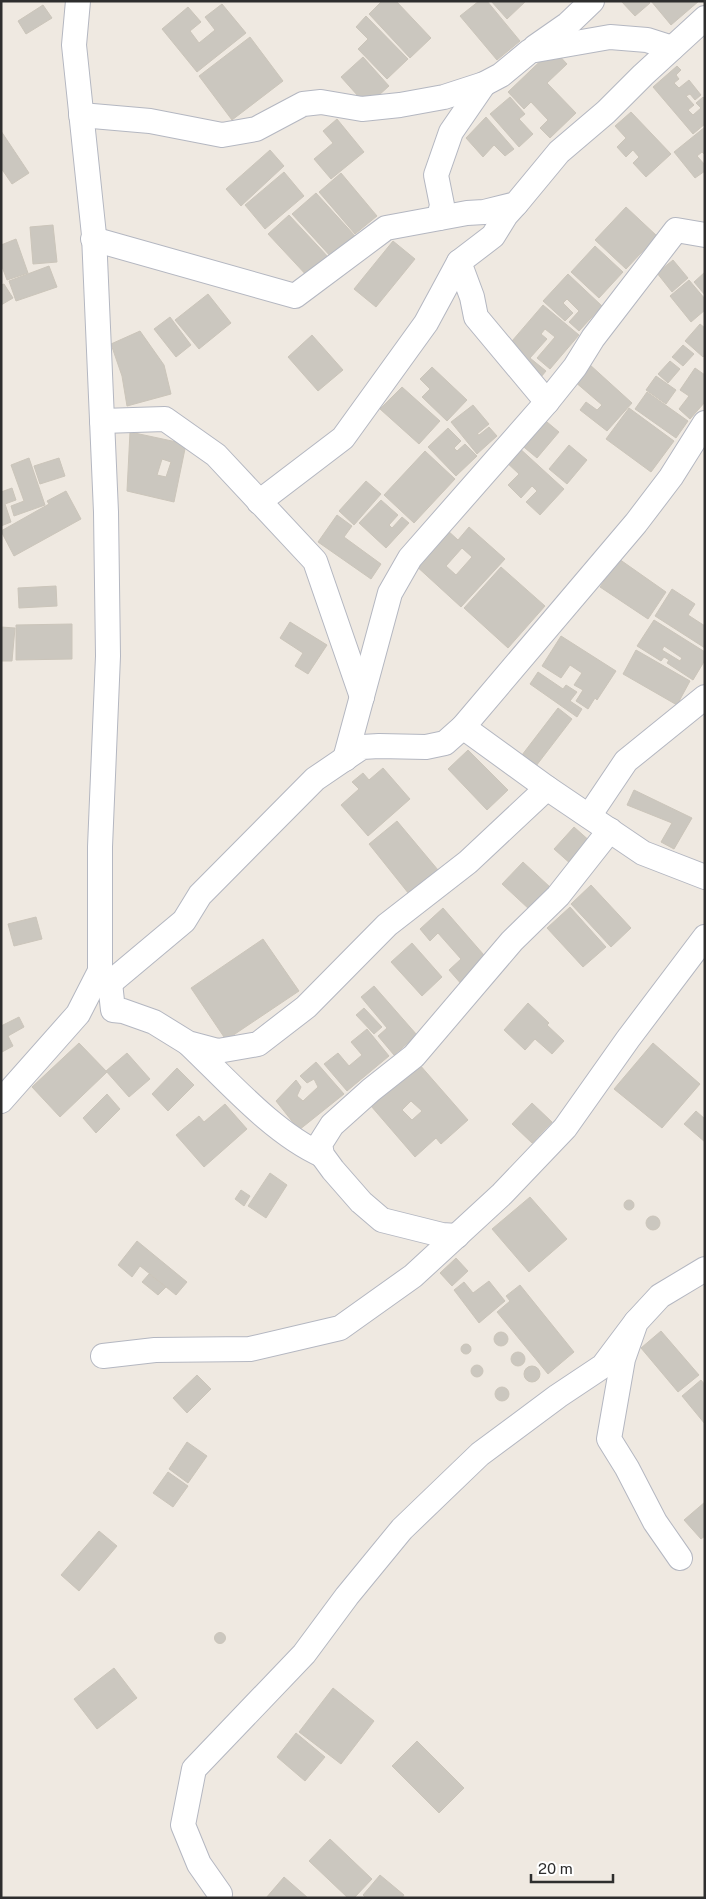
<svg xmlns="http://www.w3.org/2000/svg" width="706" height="1899" font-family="'Public Sans',sans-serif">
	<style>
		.building { fill: #cbc7bf; stroke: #cbc5ba; fill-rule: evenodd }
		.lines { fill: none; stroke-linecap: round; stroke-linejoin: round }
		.minor-casing { stroke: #b4b7c1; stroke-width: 26 }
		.minor { stroke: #fff; stroke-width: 24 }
	</style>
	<rect width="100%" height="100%" fill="#efe9e1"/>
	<g class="building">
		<path d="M382,1h14l35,37 -21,20 -41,-44z"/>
		<path d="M479,1h8l33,40 -23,19 -37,-44z"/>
		<path d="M491,1h35l-19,18z"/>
		<path d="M621,1h27l2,2 -15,13z"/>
		<path d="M651,1h48l-28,24z"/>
		<path d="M222,4l24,29 -49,39 -35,-43 26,-22 13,15 -11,9 9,12 16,-13 -10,-13z"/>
		<path d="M43,5l9,13 -26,16 -8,-13z"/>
		<path d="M366,16l42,43 -21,20 -29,-30 10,-10 -12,-12z"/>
		<path d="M250,37l33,44 -51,39 -33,-44z"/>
		<path d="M553,49l14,15 -20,19 29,30 -26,25 -10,-10 8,-8 -17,-18 -7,7 -16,-17z"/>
		<path d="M363,57l26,29 -22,20 -26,-29z"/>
		<path d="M677,66l4,4 -5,5 3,4 -5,4 5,5 10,-8 12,15 -6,5 -5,-6 -4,2 8,9 -6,5 5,5 8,-7 -5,-5 7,-6 2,2v25l-12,10 -40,-47z"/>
		<path d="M510,97l15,17 -6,5 14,15 -14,13 -29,-33z"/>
		<path d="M631,112l40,42 -25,23 -13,-14 6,-6 -6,-7 -7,7 -9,-10 9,-9 -11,-12z"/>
		<path d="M486,117l28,32 -9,7 -11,-11 -11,12 -17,-19z"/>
		<path d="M337,119l27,33 -33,27 -17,-20 19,-16 -10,-12z"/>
		<path d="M705,127v28l-3,-3 -5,4 8,9v6l-10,7 -21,-26z"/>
		<path d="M1,131l28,42 -17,11 -11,-16z"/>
		<path d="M270,150l14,16 -43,40 -15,-17z"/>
		<path d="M284,172l20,24 -39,33 -20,-24z"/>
		<path d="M341,173l36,43 -22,18 -36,-42z"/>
		<path d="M316,193l40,44 -24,21 -40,-44z"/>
		<path d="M626,207l31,29 -31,33 -31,-29z"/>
		<path d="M289,215l41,44 -21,19 -41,-44z"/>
		<path d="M53,225l4,37 -24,2 -3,-37z"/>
		<path d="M16,239l12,34 -21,7 -6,-16v-19z"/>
		<path d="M393,241l22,18 -39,48 -22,-18z"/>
		<path d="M595,246l28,26 -24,26 -28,-26z"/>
		<path d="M673,260l15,18 -16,14 -15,-19z"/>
		<path d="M49,266l8,21 -41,14 -7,-20z"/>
		<path d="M705,272v23l-11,-13z"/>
		<path d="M568,274l34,32 -23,25 -10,-9 10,-11 -12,-12 -4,4 10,10 -8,8 -22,-20z"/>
		<path d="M689,280l16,19v11l-14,12 -21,-26z"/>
		<path d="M4,284l9,14 -12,7v-20z"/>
		<path d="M208,294l23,29 -32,26 -24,-29z"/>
		<path d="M543,305l36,30 -29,34 -13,-11 18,-21 -10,-8 -4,5 6,5 -17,19 16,13 -5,6 -35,-29z"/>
		<path d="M170,317l21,28 -15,12 -22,-28z"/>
		<path d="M700,324l5,4v27l-2,2 -18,-16z"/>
		<path d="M140,331l24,34 7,29 -44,12 -5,-30 -11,-32z"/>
		<path d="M312,335l31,35 -25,21 -30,-34z"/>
		<path d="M683,345l11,9 -11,12 -11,-9z"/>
		<path d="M670,361l10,8 -12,14 -10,-9z"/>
		<path d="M589,364l43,39 -25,28 -27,-21 6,-8 11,8 5,-5 -28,-24z"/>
		<path d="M432,367l35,33 -20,21 -25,-24 8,-8 -10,-10z"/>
		<path d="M695,368l10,7v27l-15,17 -11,-10 10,-13 -9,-6z"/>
		<path d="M656,376l20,14 -10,14 -20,-14z"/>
		<path d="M402,387l38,34 -21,23 -39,-35z"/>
		<path d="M647,392l41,29 -12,17 -41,-29z"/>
		<path d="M473,405l16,19 -12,10 2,1 10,-8 8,9 -20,18 -26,-32z"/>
		<path d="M629,408l45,33 -23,31 -45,-33z"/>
		<path d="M541,417l18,15 -22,26 -18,-15z"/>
		<path d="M448,428l13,13 -7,7 3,3 8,-7 12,12 -21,20 -28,-29z"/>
		<path d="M130,432l56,12 -12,58 -47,-11zM162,459l9,3 -5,15 -9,-2z"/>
		<path d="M569,445l18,15 -20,24 -18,-15z"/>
		<path d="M517,446l47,43 -24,26 -14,-13 11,-11 -5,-5 -11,12 -13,-13 11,-11 -15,-14z"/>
		<path d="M425,451l30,28 -41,44 -30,-28z"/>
		<path d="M29,458l16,47 -31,11 -3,-10 13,-5 -13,-36z"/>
		<path d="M59,458l6,18 -25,8 -6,-18z"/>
		<path d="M366,481l15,13 -27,31 -15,-14z"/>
		<path d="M12,488l4,12 -11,4 6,18 -10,4v-34z"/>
		<path d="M66,491l15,28 -67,37 -13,-25 48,-27 -2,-3z"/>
		<path d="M381,500l17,15 -9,10 3,3 10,-11 7,6 -23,25 -27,-25z"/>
		<path d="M337,515l15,11 -8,11 37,27 -10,15 -53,-37z"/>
		<path d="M469,527l36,32 -44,48 -47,-43 32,-35 12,11zM462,548l10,9 -16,18 -10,-9z"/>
		<path d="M619,559l47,33 -18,27 -48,-32z"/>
		<path d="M501,567l44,39 -37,42 -44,-40z"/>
		<path d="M56,586l1,20 -38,2 -1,-20z"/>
		<path d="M672,589l23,15 -7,11 17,11v22l-50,-32z"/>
		<path d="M654,620l51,32v8l-12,20 -26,-17 2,-3 -5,-3 -3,4 -24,-15zM664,646l18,12 -2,3 -18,-11z"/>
		<path d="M290,622l37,23 -19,29 -13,-8 8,-13 -23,-15z"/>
		<path d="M72,624v35l-56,1v-35z"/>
		<path d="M1,627l14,1 -3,33h-11z"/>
		<path d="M561,636l55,35 -19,29 -2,-2 -7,11 -12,-8 7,-11 -9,-5 8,-12 -12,-8 -9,13 -19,-12z"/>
		<path d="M636,650l54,31 -13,24 -54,-31z"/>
		<path d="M538,672l25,17 3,-4 11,7 -7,9 12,8 -5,8 -47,-33z"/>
		<path d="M558,708l14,11 -36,47 -14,-11z"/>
		<path d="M468,750l40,40 -21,20 -39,-41z"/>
		<path d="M383,768l27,31 -42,37 -27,-31 18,-16 -7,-7 11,-9 6,7z"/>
		<path d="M634,790l58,28 -18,31 -13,-7 11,-19 -45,-18z"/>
		<path d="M397,821l41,49 -29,24 -40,-50z"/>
		<path d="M574,827l18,16 -20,22 -18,-16z"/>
		<path d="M523,862l28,26 -21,22 -28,-26z"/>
		<path d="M591,885l40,43 -20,19 -40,-43z"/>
		<path d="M570,907l36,40 -23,20 -36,-39z"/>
		<path d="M443,908l47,54 -27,24 -14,-16 12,-11 -23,-26 -8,8 -10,-12z"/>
		<path d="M36,917l6,22 -28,7 -6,-22z"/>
		<path d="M263,939l36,52 -73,49 -35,-52z"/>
		<path d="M412,943l30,34 -20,19 -31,-34z"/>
		<path d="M374,986l43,49 -23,20 -16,-19 9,-8 -26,-31z"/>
		<path d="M528,1003l21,20 -2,2 17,16 -12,13 -17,-15 -10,11 -21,-20z"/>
		<path d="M364,1008l18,19 -8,7 -18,-19z"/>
		<path d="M19,1017l5,10 -16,9 5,10 -11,6 -1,-26z"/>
		<path d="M367,1029l22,27 -42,35 -23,-27 14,-11 11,13 13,-11 -11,-13z"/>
		<path d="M79,1043l28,29 -47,45 -28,-30z"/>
		<path d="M653,1043l47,41 -38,44 -48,-39z"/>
		<path d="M127,1053l23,26 -21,18 -23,-26z"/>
		<path d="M316,1062l28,32 -45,36 -23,-29 20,-21 5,7 -4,9 6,5 15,-14 -4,-8 -7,4 -7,-7z"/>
		<path d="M419,1064l49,56 -27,24 -5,-6 -21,19 -44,-51zM411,1101l11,10 -10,9 -10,-10z"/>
		<path d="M177,1068l17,17 -26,26 -16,-17z"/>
		<path d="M107,1094l13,15 -24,24 -13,-15z"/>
		<path d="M532,1103l20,19 -20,21 -20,-19z"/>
		<path d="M225,1104l22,25 -43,38 -28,-32 23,-19 5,6z"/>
		<path d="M696,1111l9,8v23l-21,-18z"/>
		<path d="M270,1173l17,12 -21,33 -18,-12z"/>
		<path d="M241,1190l9,6 -6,10 -9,-7z"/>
		<path d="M530,1197l37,42 -38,33 -37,-43z"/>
		<circle cx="629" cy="1205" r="5"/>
		<circle cx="653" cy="1223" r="7"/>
		<path d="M137,1241l50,41 -11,13 -36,-29 -8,11 -14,-12z"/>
		<path d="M456,1258l12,13 -16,15 -12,-13z"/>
		<path d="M149,1274l17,13 -8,8 -16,-13z"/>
		<path d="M489,1281l16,20 -26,22 -25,-33 10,-8 9,11z"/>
		<path d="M520,1285l54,67 -26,22 -51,-62 13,-11 -4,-5z"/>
		<path d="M661,1331l38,44 -21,17 -37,-44z"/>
		<circle cx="501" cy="1339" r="7"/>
		<circle cx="466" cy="1349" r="5"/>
		<circle cx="518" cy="1359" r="7"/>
		<circle cx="477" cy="1371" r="6"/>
		<circle cx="532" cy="1374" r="8"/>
		<path d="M197,1375l14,14 -24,24 -14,-15z"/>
		<path d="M701,1380l4,5v39l-23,-28z"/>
		<circle cx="502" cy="1394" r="7"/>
		<path d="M187,1442l20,14 -19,27 -19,-14z"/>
		<path d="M168,1472l20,14 -15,21 -20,-14z"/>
		<path d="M705,1502v34l-4,3 -17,-19z"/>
		<path d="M99,1531l18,15 -38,45 -18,-16z"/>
		<circle cx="220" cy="1638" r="5.5"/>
		<path d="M114,1668l23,30 -40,31 -23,-30z"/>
		<path d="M333,1688l41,33 -33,43 -42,-32z"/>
		<path d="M296,1733l29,24 -20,24 -28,-24z"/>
		<path d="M417,1741l47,47 -25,25 -47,-47z"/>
		<path d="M330,1839l42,40 -18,19h-6l-39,-37z"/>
		<path d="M380,1875l24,20 -2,3h-36l-3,-3z"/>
		<path d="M284,1877l24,21h-42z"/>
	</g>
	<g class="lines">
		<g class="minor-casing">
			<g id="minor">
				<path d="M535,47l33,-23 24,-23"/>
				<path d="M81,115l69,6 72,14 34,-6 47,-25 18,-2 41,7 38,-4 44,-8 40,-13 17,-9 29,-24 80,-14 37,3 25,8"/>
				<path d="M516,204l-10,11 -13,21 -34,26 13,35 4,20 71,85"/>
				<path d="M439,218l3,-13 -6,-30 15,-43 33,-48"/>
				<path d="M93,239l202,57 91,-68 81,-15 17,-1 32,-8 43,-52 47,-40 37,-37 62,-57"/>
				<path d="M102,421l63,-2 51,36 99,106 47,136"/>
				<path d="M259,502l84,-64 83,-115 33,-61"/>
				<path d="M463,727l84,61 96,65 62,24"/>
				<path d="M345,759l45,-166 20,-35 137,-156 28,-35 18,-29 83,-108 29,5"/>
				<path d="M589,816l37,-55 79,-64"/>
				<path d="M95,982l15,1 74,-62 16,-26 115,-116 47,-32 17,-1 47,1 19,-4 18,-16 173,-204 35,-46 34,-54"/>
				<path d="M110,983l3,27 10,1 31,11 34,21 30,8 40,-7 48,-37 81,-82 81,-63 79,-74"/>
				<path d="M189,1044c39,37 84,89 133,111"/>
				<path d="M1,1101l77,-87 22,-43v-124l8,-191 -2,-144 -12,-277 -20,-190 4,-44"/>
				<path d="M457,1236l-15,-1 -60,-15 -21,-18 -28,-32 -11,-15 -2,-11 12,-19 39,-35 43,-34 98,-115 46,-45 52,-66"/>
				<path d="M103,1356l52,-6 95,-1 90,-21 73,-52 89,-82 63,-66 63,-89 77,-102"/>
				<path d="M680,1558l-25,-36 -28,-54 -18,-29 14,-80 13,-37 24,-26 45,-27"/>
				<path d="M220,1894l-21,-30 -16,-39 11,-56 110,-115 43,-58 55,-67 78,-75 78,-58 45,-30 33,-44"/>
			</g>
		</g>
		<use href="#minor" class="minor"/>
	</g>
	<rect width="706" height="1899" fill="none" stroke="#2e2e2e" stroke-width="5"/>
	<path d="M531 1874v8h82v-8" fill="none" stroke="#2e2e2e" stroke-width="2.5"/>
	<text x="538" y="1874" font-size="15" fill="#2e2e2e" stroke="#ffffff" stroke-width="4" paint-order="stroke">20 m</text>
</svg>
